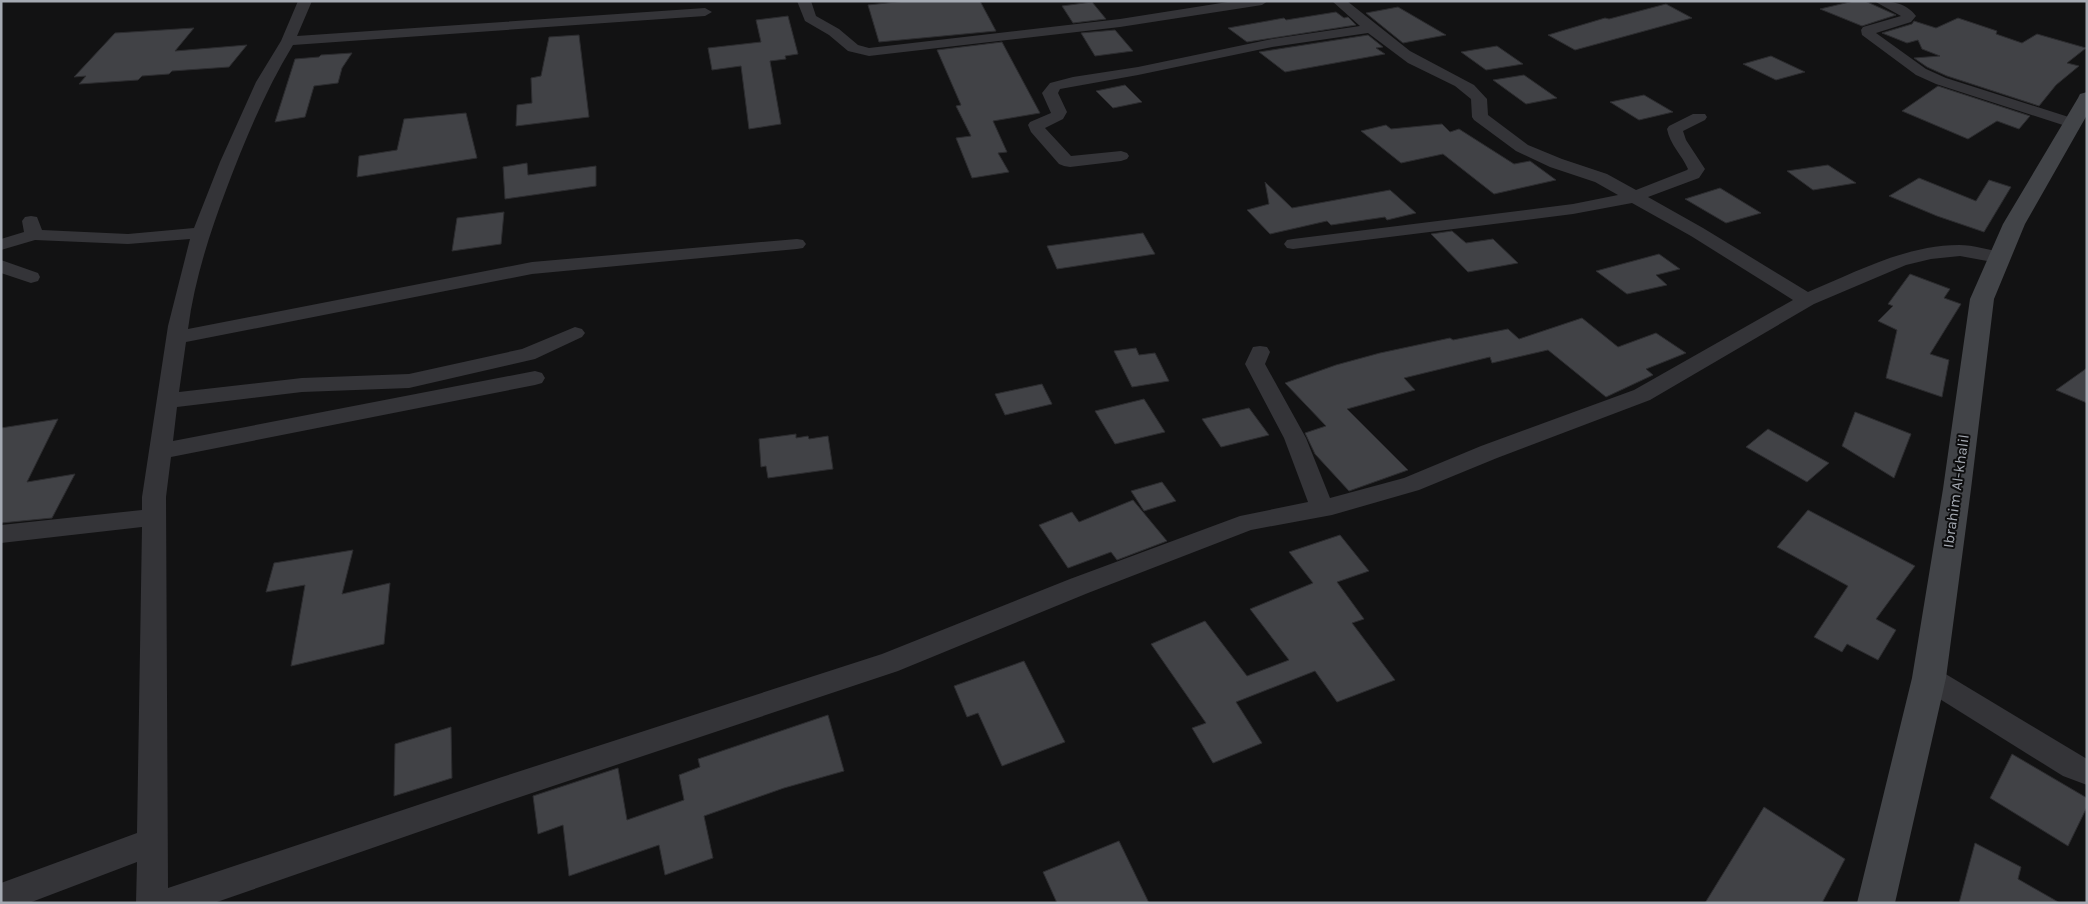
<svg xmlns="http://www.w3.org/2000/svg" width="2088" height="904" font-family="Karla,sans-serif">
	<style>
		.building { fill: #414246; stroke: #2c2c2f }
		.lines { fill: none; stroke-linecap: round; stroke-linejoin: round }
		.street { fill: #343438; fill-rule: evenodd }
		.secondary { fill: #424448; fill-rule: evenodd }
		.labels { text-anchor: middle; stroke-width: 4; stroke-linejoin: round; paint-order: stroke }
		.street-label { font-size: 15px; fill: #a5aab3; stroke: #0d0d0e }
	</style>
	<rect width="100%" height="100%" fill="#121213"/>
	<g class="building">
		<path d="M906,1h74l16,30 -117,11 -11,-37z"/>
		<path d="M1854,1h11l31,14 -34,11 -42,-17z"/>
		<path d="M1092,2l14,17 -33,4 -11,-17z"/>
		<path d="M1666,4l26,14 -117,32 -27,-15 57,-17 4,1z"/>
		<path d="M1398,7l48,28 -43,8 -37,-30z"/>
		<path d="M1336,12l8,6 4,-1 8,8 -109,17 -19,-14 56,-10 2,2z"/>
		<path d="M788,16l10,38 -13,2 1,3 -16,2 11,63 -32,5 -8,-63 -29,4 -4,-22 53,-6 -5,-22z"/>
		<path d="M1958,18l39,13 -1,3 26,9 15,-9 49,14 -19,15 12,3 -23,19 -17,21 -92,-30 -20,-9 -13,-9 26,-2 -18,-7 -4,-9 -11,3 -25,-10 30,-9 2,-3 22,7z"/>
		<path d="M194,28l-19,23 72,-6 -18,22 -57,4 -3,3 -27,2 -4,4 -59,4 7,-8 -12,1 41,-44z"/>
		<path d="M1115,30l18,21 -38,5 -14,-23z"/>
		<path d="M579,35l10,82 -73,9 1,-21 15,-2 -1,-25 10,-2 8,-39z"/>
		<path d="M1368,35l15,12 -7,1 9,6 -100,18 -26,-20z"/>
		<path d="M1002,42l38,71 -47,8 14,31 -9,1 11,19 -37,6 -16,-40 15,-2 -15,-30 5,-1 -24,-55z"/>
		<path d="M1497,46l26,18 -37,6 -25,-18z"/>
		<path d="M352,53l-10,15 -4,15 -24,3 -9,31 -30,5 20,-63 24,-2 2,-2z"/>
		<path d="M1771,56l34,16 -29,8 -33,-16z"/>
		<path d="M1524,75l33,23 -31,6 -33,-24z"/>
		<path d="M1125,85l17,17 -29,6 -17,-17z"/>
		<path d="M1938,86l92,30 -11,13 -22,-8 -29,18 -66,-28z"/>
		<path d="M1644,95l29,17 -34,8 -29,-18z"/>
		<path d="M466,113l11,45 -120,19 2,-21 38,-6 7,-31z"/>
		<path d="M1442,124l8,8 9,-3 55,35 16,-3 26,19 -62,14 -51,-40 -42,9 -40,-32 25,-6 5,4z"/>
		<path d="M527,163l1,12 68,-9v20l-91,13 -2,-32z"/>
		<path d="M1828,165l28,18 -43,7 -26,-19z"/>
		<path d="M1919,178l57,23 13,-21 22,7 -27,45 -47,-16 -48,-20z"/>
		<path d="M1265,182l27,26 98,-18 26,23 -29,7 -2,-3 -54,8 -4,-4 -57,13 -23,-24 22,-6z"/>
		<path d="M1720,188l41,25 -35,10 -41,-24z"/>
		<path d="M504,212l-3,32 -49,7 5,-33z"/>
		<path d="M1452,231l14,12 27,-4 25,24 -50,9 -37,-38z"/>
		<path d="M1143,233l12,21 -98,15 -10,-23z"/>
		<path d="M1659,254l21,15 -24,6 11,10 -40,9 -31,-23z"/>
		<path d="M1910,274l40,15 -6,9 17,6 -31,50 19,6 -7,37 -56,-19 11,-48 -19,-9 15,-15 -5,-2z"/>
		<path d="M1582,318l36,29 38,-14 30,20 -40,16 7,6 -47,22 -58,-47 -56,13 -2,-6 -86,21 11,12 -68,19 61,61 -59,21 -34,-37 -10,-21 21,-7 -41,-43 51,-18 44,-12 70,-15 3,2 55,-11 11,10z"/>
		<path d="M1136,348l3,7 16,-2 14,28 -37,6 -18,-36z"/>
		<path d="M2087,368v35l-31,-13z"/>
		<path d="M1042,384l10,20 -47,11 -10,-21z"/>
		<path d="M1144,399l21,33 -50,12 -20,-33z"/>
		<path d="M1249,408l20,27 -48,12 -19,-28z"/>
		<path d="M1855,412l56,22 -17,44 -52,-32z"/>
		<path d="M58,419l-31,63 48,-8 -23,44 -51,5v-95z"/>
		<path d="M1768,429l61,34 -22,19 -61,-35z"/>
		<path d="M796,434v4l12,-2 1,3 19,-3 5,33 -65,9 -2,-12 -5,1 -2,-28z"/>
		<path d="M1162,482l14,19 -32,10 -13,-20z"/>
		<path d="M1133,500l34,41 -50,19 -6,-8 -43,16 -29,-43 33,-13 7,10z"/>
		<path d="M1808,510l107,56 -39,53 20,11 -18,30 -31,-16 -5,8 -28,-15 34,-51 -71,-39z"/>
		<path d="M1340,535l29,36 -32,11 27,37 -12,4 43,57 -58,22 -22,-31 -79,31 26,41 -49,20 -21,-35 14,-5 -55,-79 54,-23 42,55 42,-16 -39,-51 63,-26 -24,-31z"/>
		<path d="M353,550l-11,44 48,-11 -6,61 -93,22 14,-81 -39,7 8,-29z"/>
		<path d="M1024,661l41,81 -63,24 -24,-53 -11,4 -13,-31z"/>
		<path d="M828,715l16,56 -60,17 -80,28 9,42 -48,17 -6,-30 -90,31 -6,-51 -25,9 -5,-38 85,-28 9,52 57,-20 -5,-25 21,-8 -2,-8z"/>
		<path d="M451,727l1,51 -58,18 1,-52z"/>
		<path d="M2012,754l75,44v9l-19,39 -78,-48z"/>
		<path d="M1764,807l81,52 -23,44h-117z"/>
		<path d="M1119,841l30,62h-92l-14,-31z"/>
		<path d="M1975,843l46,24 -3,12 42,24h-101z"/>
	</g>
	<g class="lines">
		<g class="street">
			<path d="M298,1h14l-15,35 408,-28 7,4 -7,4 -412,29c-28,46 -48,95 -67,145 -17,45 -32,92 -38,139l344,-67 265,-23 6,1 3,4 -3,4 -6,1 -265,25 -346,68 -7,50 123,-14 107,-4 113,-25 53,-22 7,2 3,4 -3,4 -47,22 -126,29 -107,4 -125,15 -4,34 362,-70 7,2 3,5 -3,5 -7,2 -364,72 -5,40 2,391 334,-111 380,-123 188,-75 170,-63 68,-14 -24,-64 -39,-74 8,-17 7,-1 7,1 3,5 -5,12 41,74 24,60 74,-20 77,-32 153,-56 159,-90 -102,-64 -59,-33 -59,11 -280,35 -6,-1 -3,-4 3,-4 6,-1 280,-35 45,-9 -23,-13 -45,-15 -34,-16 -42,-31 -2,-3 -1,-18 -16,-13 -47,-23 -40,-30 -96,14 -134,28 -78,14 -2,4 9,19 -4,7 -18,9 26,28 50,-5 6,2 2,3 -2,3 -6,2 -51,6 -6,-1 -5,-2 -28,-32 -3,-7 2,-3 21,-9 -9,-20 8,-10 23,-6 65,-10 134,-28 88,-13 -28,-25h15l63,50 64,34 13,14 1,16 40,30 34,14 45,15 29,16 51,-20 1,-1c-6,-14 -18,-24 -21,-40l2,-3 24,-12h12l2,3 -2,3 -22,11 3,9 19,29 -6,9 -51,19 55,31 105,64c48,-20 98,-47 151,-47 14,0 31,5 46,8l2,4 -2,4 -7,2 -38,-7 -29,3 -25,6 -92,39 -164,96 -153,58 -78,32 -87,25 -81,15 -163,63 -190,78 -396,132 -288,100h-78l1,-41 -108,41h-28v-20l136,-50 5,-306 -141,16v-18l141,-15v-13l26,-171 22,-87 -62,5 -93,-4 -34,10v-11l23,-7 -2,-11 3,-4 6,-1 6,1 5,13 86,4 66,-6 26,-66 36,-80 25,-41z"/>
			<path d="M797,1h14l5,15 23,13 19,16 11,3 251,-29 114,-18h34l-6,4 -142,22 -251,29 -21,-5 -19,-16 -24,-14z"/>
			<path d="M1874,1c15,0 32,1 42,15l-5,6 -35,11 50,36 20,9 132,42 2,3 -2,3h-12l-130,-42 -20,-9 -54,-40 -1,-5 2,-3 38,-11z"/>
			<path d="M1,260l37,13 2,4 -2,4 -7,2 -30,-10z"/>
			<path d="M1929,667l10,3 148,89v26l-24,-9 -144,-90 -4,-8 4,-8z"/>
		</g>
		<path class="secondary" d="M2087,92v23l-62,109 -31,75 -23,190 -25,189 -51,225h-38l55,-225 31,-189 27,-190 33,-75 75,-126 2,-4z"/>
	</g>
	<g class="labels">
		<g class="street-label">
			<text transform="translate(1956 491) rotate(-82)" y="5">Ibrahim Al-khalil</text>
		</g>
	</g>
	<rect width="2088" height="904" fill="none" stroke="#a5aab3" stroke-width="5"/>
</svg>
